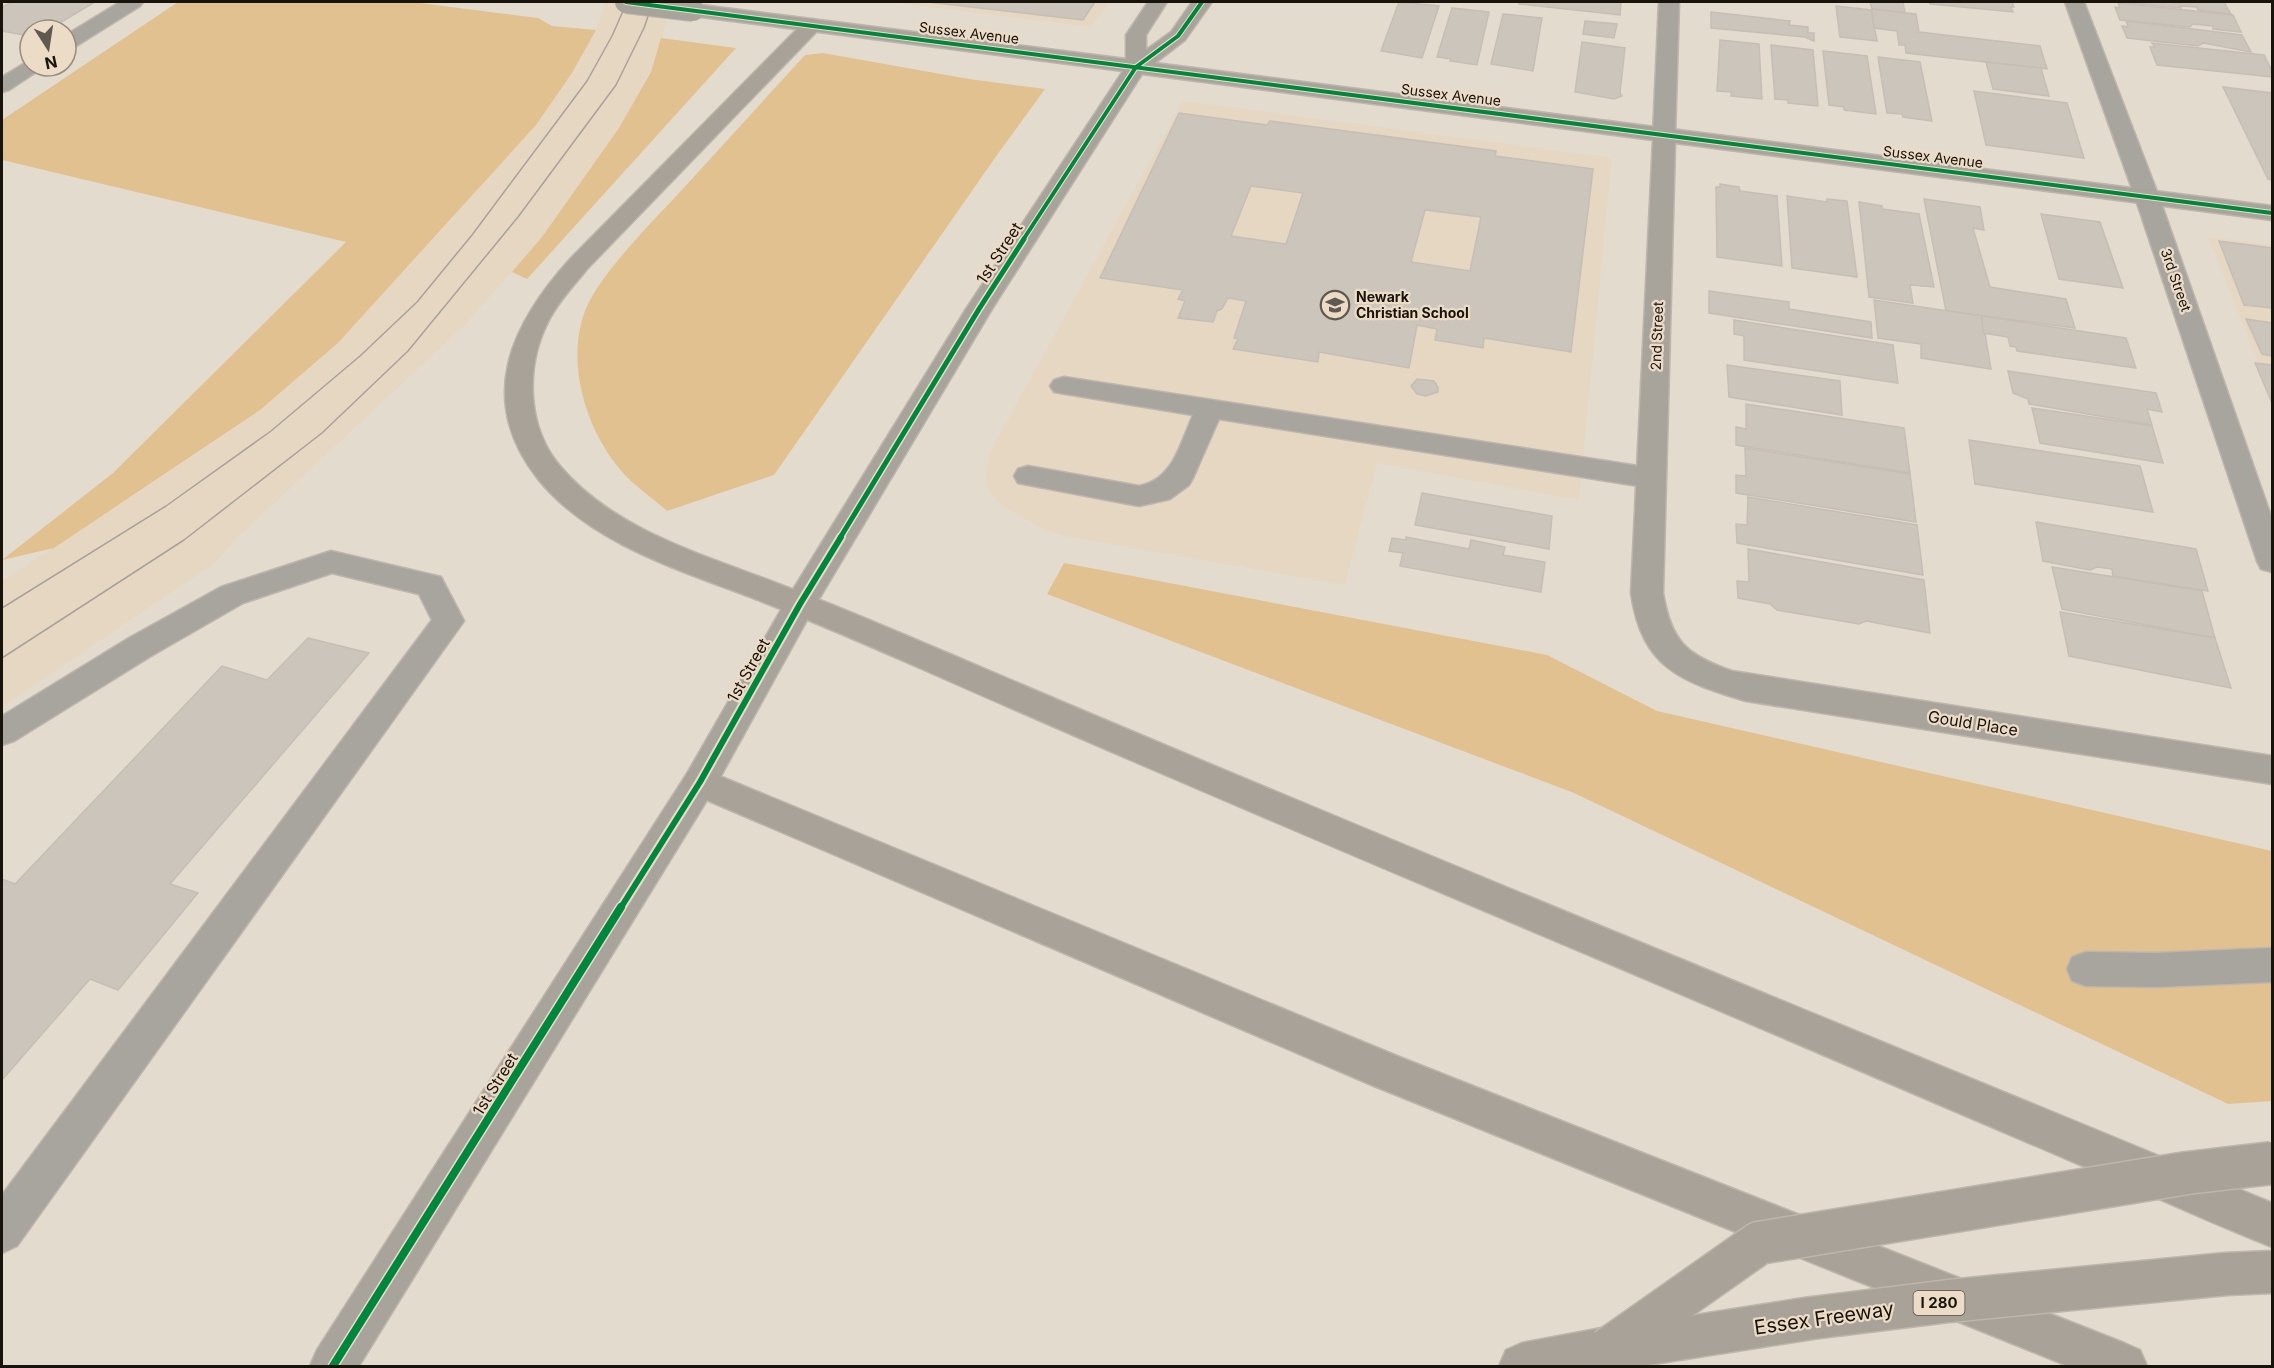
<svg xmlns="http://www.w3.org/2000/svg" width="2274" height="1368" font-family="Inter,sans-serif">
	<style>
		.built { fill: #e6d7c2 }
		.green { fill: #e2c190 }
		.building { fill: #ccc5bb; stroke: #c6beb5; stroke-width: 1.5; fill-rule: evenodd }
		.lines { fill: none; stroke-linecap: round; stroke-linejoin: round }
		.lane-casing { stroke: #beb6ad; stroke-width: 3 }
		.street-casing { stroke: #beb6ad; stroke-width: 3 }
		.secondary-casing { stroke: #beb6ad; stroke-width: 3 }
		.highway-casing { stroke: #beb6ad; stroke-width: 3 }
		.lane { fill: #a8a49e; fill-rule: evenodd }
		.street { fill: #a8a49e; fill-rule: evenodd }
		.secondary { fill: #a8a49c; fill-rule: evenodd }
		.highway { fill: #a8a299; fill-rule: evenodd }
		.tram { stroke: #a8a29b; stroke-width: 1.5 }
		.secondary-bridge-casing { stroke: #beb6ad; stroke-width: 24; stroke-linecap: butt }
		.highway-bridge-casing { stroke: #beb6ad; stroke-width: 45; stroke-linecap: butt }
		.secondary-bridge { stroke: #a8a49c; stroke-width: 22 }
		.highway-bridge { stroke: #a8a299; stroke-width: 42 }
		.cycleway-far3-casing { stroke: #ecdcc7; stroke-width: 6 }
		.cycleway-far2-casing { stroke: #ecdcc7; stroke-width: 8 }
		.cycleway-far1-casing { stroke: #ecdcc7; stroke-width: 10 }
		.cycleway-casing { stroke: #ecdcc7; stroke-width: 11 }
		.cycleway-far3 { stroke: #00873e; stroke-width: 4 }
		.cycleway-far2 { stroke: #00873e; stroke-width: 5 }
		.cycleway-far1 { stroke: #00873e; stroke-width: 6 }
		.cycleway { stroke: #00873e; stroke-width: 8 }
		.labels { text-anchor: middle; stroke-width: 4.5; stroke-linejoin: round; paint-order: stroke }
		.far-street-label { font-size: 14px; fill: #18130b; stroke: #ecdcc7 }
		.far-poi-label { font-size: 14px; font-weight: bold; fill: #18130b; stroke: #ecdcc7; text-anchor: start }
		.shield { fill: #ecdcc7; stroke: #584f43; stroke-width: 1.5 }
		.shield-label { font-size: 15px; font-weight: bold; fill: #18130b }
		.street-label { font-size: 16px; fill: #18130b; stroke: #ecdcc7 }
		.near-street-label { font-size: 20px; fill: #18130b; stroke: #ecdcc7 }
	</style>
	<rect width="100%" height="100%" fill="#e4dbcf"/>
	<g class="built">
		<path d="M605,2h68l-22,70 -32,56 -77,109 -76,87 -227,212 -24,27 -213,144v-126l140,-91 118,-80 78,-67 123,-134 111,-136 24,-43z"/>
		<path d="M890,2h219l-18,25z"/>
		<path d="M1183,101l429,57 -33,342 -202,-37 -32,122 -274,-48 -25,-6 -45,-26 -14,-17 -1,-16 4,-20z"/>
		<path d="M2208,237l64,8v152z"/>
	</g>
	<g class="green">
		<path d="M178,2h234l126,16 14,8 44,4 -24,43 -36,52 -198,218 -78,67 -206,138 -52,12 111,-87 233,-231 -344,-82v-40z"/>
		<path d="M661,38l75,10 -209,231 -15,-7 30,-35 77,-109 32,-56z"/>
		<path d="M823,53l146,26 76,10 -48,66 -223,320 -107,36c-11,-10 -24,-19 -35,-29 -43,-40 -68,-115 -47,-171 13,-35 67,-89 94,-118 42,-46 84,-92 126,-138z"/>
		<path d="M1064,563l483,92 110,56 615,140v250l-44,3 -654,-311 -527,-199z"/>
	</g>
	<g class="building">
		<path d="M12,2h83l-47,28h-18v6l-28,-5v-24z"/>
		<path d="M928,2h167l-12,18z"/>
		<path d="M1399,2l40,4 -17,52 -41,-7z"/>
		<path d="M1519,2h102l-1,13 -101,-11z"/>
		<path d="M1870,2h33l2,11 -33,-4z"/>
		<path d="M1929,2h83l2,5h-3l2,5 -83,-8z"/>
		<path d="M2118,2h106l7,12 -33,-4 -1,-3 -17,-1 1,2z"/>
		<path d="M2118,3l115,12 8,17 -28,-3v-3l-20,-2 -3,3 -70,-7 -5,-13 5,1z"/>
		<path d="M1836,6l35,4 6,31 -37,-4z"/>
		<path d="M1452,8l37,4 -12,53 -27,-4 1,-2 -14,-2z"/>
		<path d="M1872,9l44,5 3,18 121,14 7,23 -141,-16 -1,-8h-6l-2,-14 -23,-3z"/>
		<path d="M1711,12l79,9 -1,4 19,2v6h6v8l-9,-4 -94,-9z"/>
		<path d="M1503,14l39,4 -9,53 -42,-7z"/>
		<path d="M1585,21l32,3 -3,14 -31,-4z"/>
		<path d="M2126,21l116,14 9,17 -48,-9 -5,3 -71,-8 -5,-12 6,1z"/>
		<path d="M1720,40l39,4 3,55 -31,-3v-4l-14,-1z"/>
		<path d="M1582,42l43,6 -5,45 2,3 -8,3 -39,-7z"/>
		<path d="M2152,43l112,12 8,16v6l-115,-12 -7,-18h5z"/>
		<path d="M1771,45l42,5 5,56 -30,-3v-3l-13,-1z"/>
		<path d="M1823,51l44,5 9,58 -32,-4v-3l-15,-2z"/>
		<path d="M1878,57l42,5 12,59 -29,-4 -1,-3 -15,-1z"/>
		<path d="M1986,62l55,6 8,28 -56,-7z"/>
		<path d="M2223,87l49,6v87l-4,-1z"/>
		<path d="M1974,91l93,12 17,55 -98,-13z"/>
		<path d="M1179,113l88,12 3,-4 226,30 -1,5 98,13 -22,183 -87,-14 -1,10 -48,-8 2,-11 -20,-4 -8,43 -90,-16 -1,10 -85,-13 5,-10 -4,-1 12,-37 -18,-3 -6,11 -5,2 -4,11 -35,-4 7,-17 -7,-2 5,-9 -83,-12zM1251,186l52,7 -17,51 -55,-8zM1425,210l56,7 -11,54 -59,-9z"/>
		<path d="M1720,184l19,3 1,4 37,5 5,70 -65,-9 -1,-70h4z"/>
		<path d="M1787,196l40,6v-3l20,2 10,76 -65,-9z"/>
		<path d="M1924,199l56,8 4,23 -11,-2 17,59 76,12 9,29 -129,-17z"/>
		<path d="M1859,202l23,4v3l37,5 15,73 -24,-2 3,18 -44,-6z"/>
		<path d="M2041,214l59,8 23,66 -64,-9z"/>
		<path d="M2219,241l53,7v60l-28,-3z"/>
		<path d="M1709,291l80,11v7l82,13 1,16 -163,-25z"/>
		<path d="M1874,300l108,16 9,53 -70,-11v-14l-43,-6z"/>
		<path d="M1982,316l144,22 10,30 -119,-17 -1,-4 -6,-1 -2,-9 -25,-4z"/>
		<path d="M2246,319l26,4v33l-10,-2z"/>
		<path d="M1734,320l159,25 5,38 -154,-23v-24l-10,-2z"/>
		<path d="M2255,363l17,2v38z"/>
		<path d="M1727,365l113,16 2,34 -113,-18z"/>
		<path d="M2008,371l148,22 6,19 -15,-3 5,16 -123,-21 -1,-5 -15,-6z"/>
		<path d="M1417,379l17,2 4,6v5l-12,4 -9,-2 -6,-8z"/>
		<path d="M1746,404l158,24 6,45 -174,-28v-18l10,2z"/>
		<path d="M2032,408l120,18 11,37 -123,-20z"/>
		<path d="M1969,440l171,26 13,46 -178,-28z"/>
		<path d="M1745,448l165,26 6,48 -180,-29v-18l10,1z"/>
		<path d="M1422,493l130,23 -3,33 -134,-24z"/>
		<path d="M1748,497l169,28 6,50 -186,-32 -1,-19 11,1z"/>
		<path d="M2036,522l160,27 12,42 -95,-15 -1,-7 -15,-2 -7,3 -47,-9z"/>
		<path d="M1406,537l63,12 2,-9 34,7 -2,8 42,7 -4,30 -141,-26 3,-13 -14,-2 3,-13 14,2z"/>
		<path d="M1748,549l176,31 6,53 -64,-12 -7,3 -82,-14 -7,-6 -32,-6 -1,-17 12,1z"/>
		<path d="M2052,567l150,24 13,47 -153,-29z"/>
		<path d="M2060,612l155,26 16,50 -162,-32z"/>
		<path d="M308,638l61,15 -199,231 28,9 -80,97 -28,-11 -88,101v-201l13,5 207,-218 45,14z"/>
	</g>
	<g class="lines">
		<g class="lane-casing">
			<g id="lane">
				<path d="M1064,377l587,91 10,3 4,7 -4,7 -10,3 -432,-69 -26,59 -4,7 -19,14 -31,7 -121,-23 -4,-7 4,-7 10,-3 111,20c34,-6 41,-42 54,-71l-139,-23 -4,-6 4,-6z"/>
				<path d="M331,551l110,26 23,44 -447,625 -15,7v-58l430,-575 -13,-26 -87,-21 -89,30 -92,53 -137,85 -12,4v-29l127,-78 92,-51z"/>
				<path d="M2272,948v34l-116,5 -70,-1 -14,-5 -5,-12 5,-12 14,-5 70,1z"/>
			</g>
		</g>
		<g class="street-casing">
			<g id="street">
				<path d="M120,2h23l-3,4 -67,42 -7,2v-15z"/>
				<path d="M1659,2h20l-4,133 -3,5 -8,2 -8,-2 -3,-5z"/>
				<path d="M2065,2h19l75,195 113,322v53l-11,-3 -4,-8 -122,-364z"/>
				<path d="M30,60v6h12l-3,4 -30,20 -7,2v-15z"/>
			</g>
		</g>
		<g class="secondary-casing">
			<path id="secondary" d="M1148,2h19l-21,33v15l25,-18 21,-30h20l-27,38 -30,23 1117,143v14l-597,-77 -12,450c8,48 23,62 69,78l540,85v28l-526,-83c-66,-20 -104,-33 -115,-108l22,-453 -511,-66 -150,235 -179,300 -101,183 -353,574h-49l7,-16 371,-578 101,-176 177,-287 157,-238 -430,-55 -7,-2 -3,-4 3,-4 7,-2 433,55v-24z"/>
		</g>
		<g class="highway-casing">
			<g id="highway">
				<path d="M812,19l7,2 3,4 -3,4 -231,239c-13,16 -28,32 -38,50 -25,46 -24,108 10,148 56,67 152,91 229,122 53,20 104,42 156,64 440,188 885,367 1327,551v44c-56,-22 -112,-48 -168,-72 -106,-45 -212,-91 -318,-136 -288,-123 -577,-243 -864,-370 -52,-23 -105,-46 -159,-67 -76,-30 -171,-56 -225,-123 -63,-80 -27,-155 33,-221l234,-237z"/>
				<path d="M700,768l702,290 722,285 16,7 7,16h-79l-694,-280 -686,-294 -5,-10 5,-10z"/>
				<path d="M1607,1327l16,7 7,16 -7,16h-124l7,-16 16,-7z"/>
			</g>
		</g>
		<use href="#lane" class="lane"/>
		<use href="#street" class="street"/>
		<use href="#secondary" class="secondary"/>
		<use href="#highway" class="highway"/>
		<g class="tram">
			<path d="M2,608l164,-102 105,-75 89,-75 57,-54 55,-67 115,-154 25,-45 15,-34"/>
			<path d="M2,658l182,-118 138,-107 86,-82 110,-134 98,-132 28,-57 9,-26"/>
		</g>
		<g class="secondary-bridge-casing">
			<path id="secondary-bridge" d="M626,2l67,8"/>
		</g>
		<g class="highway-bridge-casing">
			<g id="highway-bridge">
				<path d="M1614,1349l198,-31 137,-17 277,-27 46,-2"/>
				<path d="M1607,1350l152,-107 428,-70 85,-10"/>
			</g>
		</g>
		<use href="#secondary-bridge" class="secondary-bridge"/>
		<use href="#highway-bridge" class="highway-bridge"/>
		<g class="cycleway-far3-casing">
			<g id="cycleway-far3">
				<path d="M626,2l1646,211"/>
				<path d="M1023,240l113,-173 42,-31 24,-34"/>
			</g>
		</g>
		<g class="cycleway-far2-casing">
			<path id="cycleway-far2" d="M840,538l139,-229 45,-70"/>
		</g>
		<g class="cycleway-far1-casing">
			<path id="cycleway-far1" d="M620,909l80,-127 100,-178 41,-67"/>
		</g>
		<g class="cycleway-casing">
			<path id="cycleway" d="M333,1366l288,-459"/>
		</g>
		<use href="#cycleway-far3" class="cycleway-far3"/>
		<use href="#cycleway-far2" class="cycleway-far2"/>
		<use href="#cycleway-far1" class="cycleway-far1"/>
		<use href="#cycleway" class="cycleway"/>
	</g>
	<defs>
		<g id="school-ring" transform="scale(1.5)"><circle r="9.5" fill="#ecdcc7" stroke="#5f5950" stroke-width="1.5"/><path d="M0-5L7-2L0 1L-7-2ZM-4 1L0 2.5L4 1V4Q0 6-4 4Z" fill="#5f5950"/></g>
	</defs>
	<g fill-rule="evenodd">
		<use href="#school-ring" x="1335" y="305"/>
	</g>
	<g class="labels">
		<g class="far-street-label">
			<text transform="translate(969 33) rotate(7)" y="5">Sussex Avenue</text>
			<text transform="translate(1451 95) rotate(7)" y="5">Sussex Avenue</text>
			<text transform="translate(1933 157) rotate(7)" y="5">Sussex Avenue</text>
			<text transform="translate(2176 280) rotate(71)" y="5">3rd Street</text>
			<text transform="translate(1657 336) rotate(-88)" y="5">2nd Street</text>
		</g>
		<g class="far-poi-label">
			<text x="1356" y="302">Newark<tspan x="1356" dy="16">Christian School</tspan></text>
		</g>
		<rect class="shield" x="1913.5" y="1291" width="51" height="24" rx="4.5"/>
		<g class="shield-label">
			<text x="1939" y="1308">I 280</text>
		</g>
		<g class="street-label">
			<text transform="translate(999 253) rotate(-57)" y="6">1st Street</text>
			<text transform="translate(748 670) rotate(-61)" y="6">1st Street</text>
			<text transform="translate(1973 723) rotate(9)" y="6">Gould Place</text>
			<text transform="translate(495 1084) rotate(-58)" y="6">1st Street</text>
		</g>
		<g class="near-street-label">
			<text transform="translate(1824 1318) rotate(-8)" y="7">Essex Freeway</text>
		</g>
	</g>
	<rect width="2274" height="1368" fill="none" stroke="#18130b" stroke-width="6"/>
	<g transform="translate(48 48) rotate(168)"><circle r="28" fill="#ecdcc7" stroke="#978c7c" stroke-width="1.5"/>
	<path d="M0-4.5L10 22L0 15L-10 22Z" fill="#5f5950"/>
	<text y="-9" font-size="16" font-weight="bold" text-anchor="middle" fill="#18130b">N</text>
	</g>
</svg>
